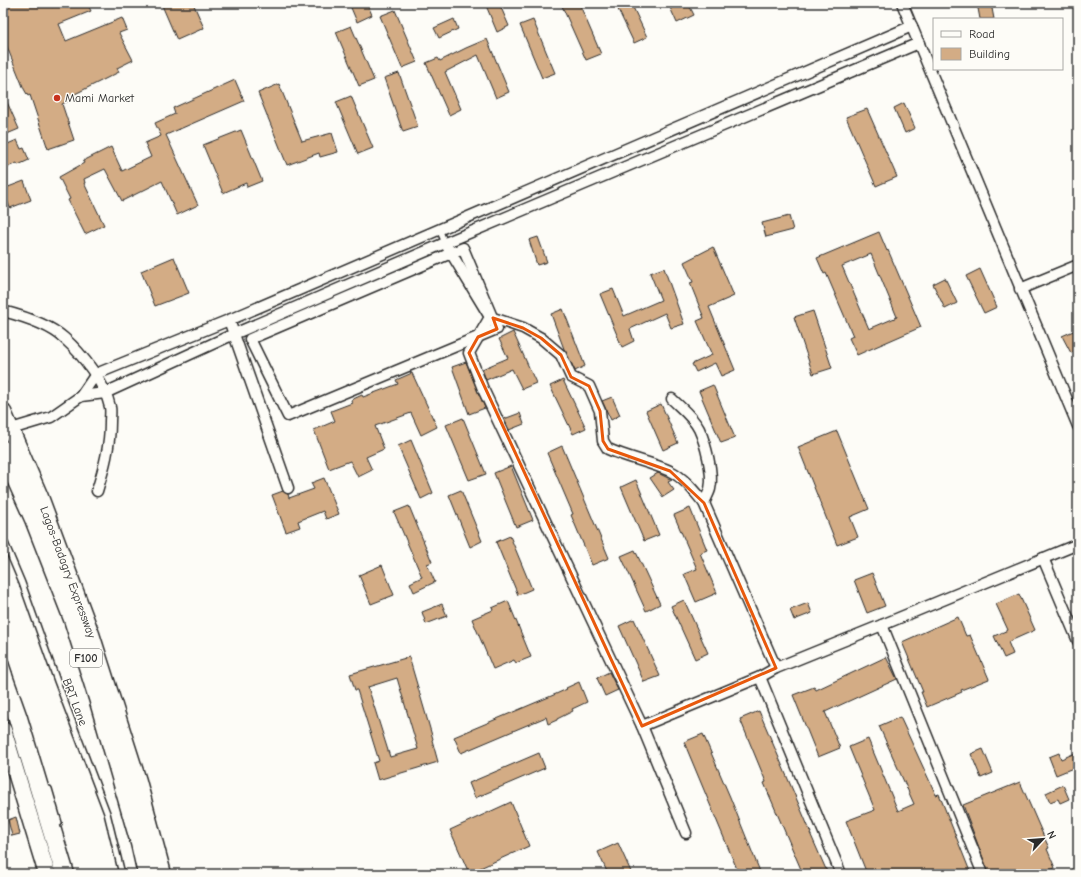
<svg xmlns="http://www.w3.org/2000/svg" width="1081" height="877" font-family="'Comic Neue',sans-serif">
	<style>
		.building { fill: #d3ac85; stroke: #2b2b2b; fill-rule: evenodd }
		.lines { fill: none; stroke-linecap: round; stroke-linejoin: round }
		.lane-casing { stroke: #2b2b2b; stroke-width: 8 }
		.street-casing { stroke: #2b2b2b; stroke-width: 13 }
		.primary-casing { stroke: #2b2b2b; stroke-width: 19 }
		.highway-casing { stroke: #2b2b2b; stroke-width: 21 }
		.lane { stroke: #fdfcf7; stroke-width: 5 }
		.street { stroke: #fdfcf7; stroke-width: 10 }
		.primary { stroke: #fdfcf7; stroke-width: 16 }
		.highway { stroke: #fdfcf7; stroke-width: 18 }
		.marked { fill: none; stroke: #e8590c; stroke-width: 3; stroke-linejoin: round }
		.poi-dot { fill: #c8321e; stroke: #fdfcf7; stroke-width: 1.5 }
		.labels { text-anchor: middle; stroke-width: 3; stroke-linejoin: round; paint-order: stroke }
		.shield { fill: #fdfcf7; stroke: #6a6a68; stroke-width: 1 }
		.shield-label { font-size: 11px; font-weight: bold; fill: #2b2b2b }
		.poi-label { font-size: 12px; fill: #2b2b2b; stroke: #fdfcf7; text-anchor: start }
		.street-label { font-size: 12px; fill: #2b2b2b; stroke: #fdfcf7 }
	</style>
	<rect width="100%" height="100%" fill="#fdfcf7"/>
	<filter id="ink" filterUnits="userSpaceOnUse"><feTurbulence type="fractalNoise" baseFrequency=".025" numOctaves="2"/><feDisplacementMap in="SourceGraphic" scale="8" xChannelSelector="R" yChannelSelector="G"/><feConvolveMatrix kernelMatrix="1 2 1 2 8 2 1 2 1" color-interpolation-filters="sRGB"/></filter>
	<g filter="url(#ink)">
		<g class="building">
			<path d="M3,3h47l2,4 10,-4h25l4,8 -32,13 7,17 56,-23 5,12 -8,3 14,27 -16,8 2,4 -46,23 2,3 -13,6 12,36 -26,9 -18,-54 -2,1 -4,-7 -21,-52z"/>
			<path d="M161,3h32l11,25 -27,12z"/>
			<path d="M349,3h18l5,12 -15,7z"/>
			<path d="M485,3h14l10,23 -12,6z"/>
			<path d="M570,3h9l22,51 -15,6 -24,-54z"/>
			<path d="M615,3h16l16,34 -13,6z"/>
			<path d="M668,3h20l6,12 -17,8z"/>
			<path d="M977,3h14l3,16h-14z"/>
			<path d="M395,10l22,52 -15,6 -22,-52z"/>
			<path d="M454,19l4,10 -19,9 -5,-10z"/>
			<path d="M533,20l22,53 -13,5 -22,-53z"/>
			<path d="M351,26l23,54 -15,6 -23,-54z"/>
			<path d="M487,39l22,53 -13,6 -18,-43 -33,17 16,37 -12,6 -23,-52 12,-5 2,3 26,-13z"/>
			<path d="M399,73l19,54 -15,5 -19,-54z"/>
			<path d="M235,80l9,21 -78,34 32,70 -21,10 -15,-34 -40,20 -17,-32 -21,10 1,4h-1l20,42 -19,9 -17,-34 2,-1 -11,-22 25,-14 -1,-2 28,-14 11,24 29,-14 -6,-14 16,-7 -6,-13 20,-9 -2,-6z"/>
			<path d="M279,84l23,57 30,-8 6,19 -18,5 -1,-4 -32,12 -29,-72z"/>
			<path d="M3,93l16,36 -12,5 -4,-10z"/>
			<path d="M351,96l22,52 -15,6 -22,-52z"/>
			<path d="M904,103l11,25 -10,5 -11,-25z"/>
			<path d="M867,109l30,68 -21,9 -30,-69z"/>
			<path d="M241,130l21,51 -15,6 -1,-4 -23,10 -20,-48z"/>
			<path d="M17,140l4,9 3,-1 5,12 -11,5 -1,-2 -14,6v-23z"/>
			<path d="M24,181l7,19 -21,8 -7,-19z"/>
			<path d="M789,216l4,14 -27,7 -4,-14z"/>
			<path d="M879,232l8,19 1,-1 33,77 -64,28 -8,-17 4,-2 -27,-63 -2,1 -7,-16zM871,254l26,63 -28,12 -27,-63z"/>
			<path d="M538,237l9,25 -10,3 -8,-25z"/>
			<path d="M713,247l21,49 -25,11 26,63 -14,6 -6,-13 -19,9 -4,-8 20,-9 -15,-34 7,-3 -14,-35 3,-1 -9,-20z"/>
			<path d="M174,257l15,36 -34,13 -14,-35z"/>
			<path d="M664,268l20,56 -13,4 -6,-15 -35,16 4,12 -12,6 -22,-53 13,-5 11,27 37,-16 -11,-27z"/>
			<path d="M980,269l17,38 -13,6 -18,-37z"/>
			<path d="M945,278l12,25 -12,6 -12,-25z"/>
			<path d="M563,309l22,57 -10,5 -11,-22 -13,-35z"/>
			<path d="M813,311l19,57 -19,6 -19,-57z"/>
			<path d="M1078,329v21l-7,3 -9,-17z"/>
			<path d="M513,332l23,51 -14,6 -10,-20 -26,11 -4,-11 26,-11 -9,-19z"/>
			<path d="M466,362l19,46 -16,6 -17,-47z"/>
			<path d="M412,373l25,54 -16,8 -10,-22 -36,13 9,23 -18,8 6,13 -14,7 -8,-16 -21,8 -15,-39 21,-9 -4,-10 21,-8 -1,-3 11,-5 1,2 35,-13 -2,-4z"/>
			<path d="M563,380l23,48 -13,6 -23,-48z"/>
			<path d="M713,385l22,53 -14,5 -22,-52z"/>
			<path d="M612,397l8,18 -9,5 -9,-19z"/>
			<path d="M661,404l17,39 -15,7 -17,-39z"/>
			<path d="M520,413l4,11 -15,6 -5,-11z"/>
			<path d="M463,418l23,56 -17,6 -23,-55z"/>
			<path d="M837,431l32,78 -19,8 8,20 -21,8 -39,-98z"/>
			<path d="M411,440l22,53 -12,6 -23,-53z"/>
			<path d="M562,446l47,112 -17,7 -21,-50 2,-1 -26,-61z"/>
			<path d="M511,466l22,54 -17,7 -22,-54z"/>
			<path d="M658,473l14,7 -4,2 6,8 -11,7 -13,-19z"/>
			<path d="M324,478l15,36 -13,5 -3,-8 -25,10 2,6 -14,5 -14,-37 11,-4 5,3 1,4 25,-9 -3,-6z"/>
			<path d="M636,480l23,55 -15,6 -23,-54z"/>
			<path d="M461,490l21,51 -12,6 -21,-52z"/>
			<path d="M409,506l23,56 -5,2 8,18 -21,10 -4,-9 12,-6 -28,-65z"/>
			<path d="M690,508l17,42 -7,3 17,40 -21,9 -12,-28 13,-5 -23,-54z"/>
			<path d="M510,536l22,53 -14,6 -22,-53z"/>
			<path d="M635,550l25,54 -14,7 -25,-55z"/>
			<path d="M382,565l12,30 -23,9 -12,-29z"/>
			<path d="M872,573l13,33 -18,7 -13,-33z"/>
			<path d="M1019,594l16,36 -27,12 5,12 -9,4 -10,-22 14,-6 -12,-26z"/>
			<path d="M684,600l24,53 -13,6 -24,-53z"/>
			<path d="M508,601l23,56 -15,6 -2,-3 -21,9 -21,-50 21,-9 -1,-2z"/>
			<path d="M808,603l4,10 -18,7 -4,-10z"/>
			<path d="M442,604l5,12 -21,8 -4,-12z"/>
			<path d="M958,617l8,19 4,-1 19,44 -28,11 1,2 -35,15 -6,-15h2l-21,-50z"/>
			<path d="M634,619l26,57 -16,6 -25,-56z"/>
			<path d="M409,657l24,82 -1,1 6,22 -60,18 -5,-17 6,-2 -22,-71h-2l-5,-16zM397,678l21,71 -28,8 -22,-70z"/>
			<path d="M886,657l11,22 -72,33 15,36 -22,9 -25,-62 21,-8 2,3z"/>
			<path d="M609,672l9,18 -13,6 -8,-18z"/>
			<path d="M579,682l8,20 -15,7 1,2 -16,8v1l-9,4 -2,-7 -85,36 -7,-16 102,-43 11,-5 -1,-1z"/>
			<path d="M759,711l52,122h-1l18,41h-25l-39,-91 2,-1 -26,-63z"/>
			<path d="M900,717l36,78 3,-1 32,80h-104l-21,-53 29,-11 -26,-63 19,-8 30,72 16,-7 -35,-78z"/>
			<path d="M703,734l27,63 31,77h-22l-55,-132z"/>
			<path d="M983,749l10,24 -12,5 -10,-24z"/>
			<path d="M1078,752v14l-22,9 -7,-18 10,-4 2,6z"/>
			<path d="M539,753l6,15 -70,30 -6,-15z"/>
			<path d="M1020,782l24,55 5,11 -2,1 8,19 -16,6h-50l-26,-69z"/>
			<path d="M1063,785l6,14 -9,4 -2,-4 -8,3 -4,-9z"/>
			<path d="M511,802l18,44 -60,27 -19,-43z"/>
			<path d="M16,817l4,17 -8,2 -4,-16z"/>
			<path d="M618,843l14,31h-24l-10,-22z"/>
		</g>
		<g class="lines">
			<g class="lane-casing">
				<g id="lane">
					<path d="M439,229l6,14"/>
					<path d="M3,538l19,45 35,98 50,132 15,61"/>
					<path d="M3,655l6,18"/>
					<path d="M49,789l10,34"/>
				</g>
			</g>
			<g class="street-casing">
				<g id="street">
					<path d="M902,3l176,423"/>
					<path d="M445,243l45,74 -21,36 14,36 159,337 44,107"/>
					<path d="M463,248l34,81 -209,87 -38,-77z"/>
					<path d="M1020,289l58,-24"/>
					<path d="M3,311c19,5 47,14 61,27 18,16 41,45 46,69 1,4 0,10 0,15 0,24 -6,46 -13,69"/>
					<path d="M490,317l33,11 18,10 20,17 10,22 18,9 11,25 3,30 5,8c20,9 42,13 62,22 14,7 24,20 34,32l72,165"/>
					<path d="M229,320l59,168"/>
					<path d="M81,396l24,-3 129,-59 211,-91 474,-200"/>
					<path d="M672,399c9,9 21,18 27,30 6,13 15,45 11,60 -1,4 -4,9 -6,14"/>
					<path d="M11,429l40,-12 30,-21 15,-22 133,-54 683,-294"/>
					<path d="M1043,558l35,83"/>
					<path d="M882,625l101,249"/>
					<path d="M760,677l81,197"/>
					<path d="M642,726l118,-49 16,-9 106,-43 196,-81"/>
				</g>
			</g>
			<g class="primary-casing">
				<g id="primary">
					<path id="s1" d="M3,412l37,85 51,137 47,147 25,93"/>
					<path d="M3,730l44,144"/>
				</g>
			</g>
			<g class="highway-casing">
				<g id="highway">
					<path d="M3,450l31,69 39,100 25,79 42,145 7,31"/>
					<path d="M3,676l15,42 47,156"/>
				</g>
			</g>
			<use href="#lane" class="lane"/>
			<use href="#street" class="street"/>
			<use href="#primary" class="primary"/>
			<use href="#highway" class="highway"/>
		</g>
	</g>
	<path class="marked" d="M493,318l30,10 18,10 20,17 10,22 18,9 11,25 3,30 5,8 62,22 34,32 72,165 -134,58 -173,-373 9,-16 19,-8z"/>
	<circle class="poi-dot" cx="57" cy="98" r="4"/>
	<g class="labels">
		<rect class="shield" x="70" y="649" width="32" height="18" rx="3"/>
		<g class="shield-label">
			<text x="86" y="662">F100</text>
		</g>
		<g class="poi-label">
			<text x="65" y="102">Mami Market</text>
		</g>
		<g class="street-label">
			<text dy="4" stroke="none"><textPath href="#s1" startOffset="173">Lagos-Badagry Expressway</textPath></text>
			<text transform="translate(75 702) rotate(69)" y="4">BRT Lane</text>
		</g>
	</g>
	<rect width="1081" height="877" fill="none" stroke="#fdfcf7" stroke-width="16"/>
	<rect x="8" y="8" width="1065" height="861" fill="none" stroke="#2b2b2b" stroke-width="1.5" filter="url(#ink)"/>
	<rect x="933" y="18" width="130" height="52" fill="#fdfcf7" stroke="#a9a8a5"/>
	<rect x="941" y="31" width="20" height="6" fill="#fdfcf7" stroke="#a9a8a5"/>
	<text x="969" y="38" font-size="12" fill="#2b2b2b">Road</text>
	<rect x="941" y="48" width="20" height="12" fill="#d3ac85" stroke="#a9a8a5"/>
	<text x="969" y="58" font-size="12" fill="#2b2b2b">Building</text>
	<g transform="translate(1043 839) rotate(64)" stroke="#fdfcf7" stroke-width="3" paint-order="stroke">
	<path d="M0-3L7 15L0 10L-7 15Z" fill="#2b2b2b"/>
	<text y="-6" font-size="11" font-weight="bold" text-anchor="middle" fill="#2b2b2b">N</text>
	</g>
</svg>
